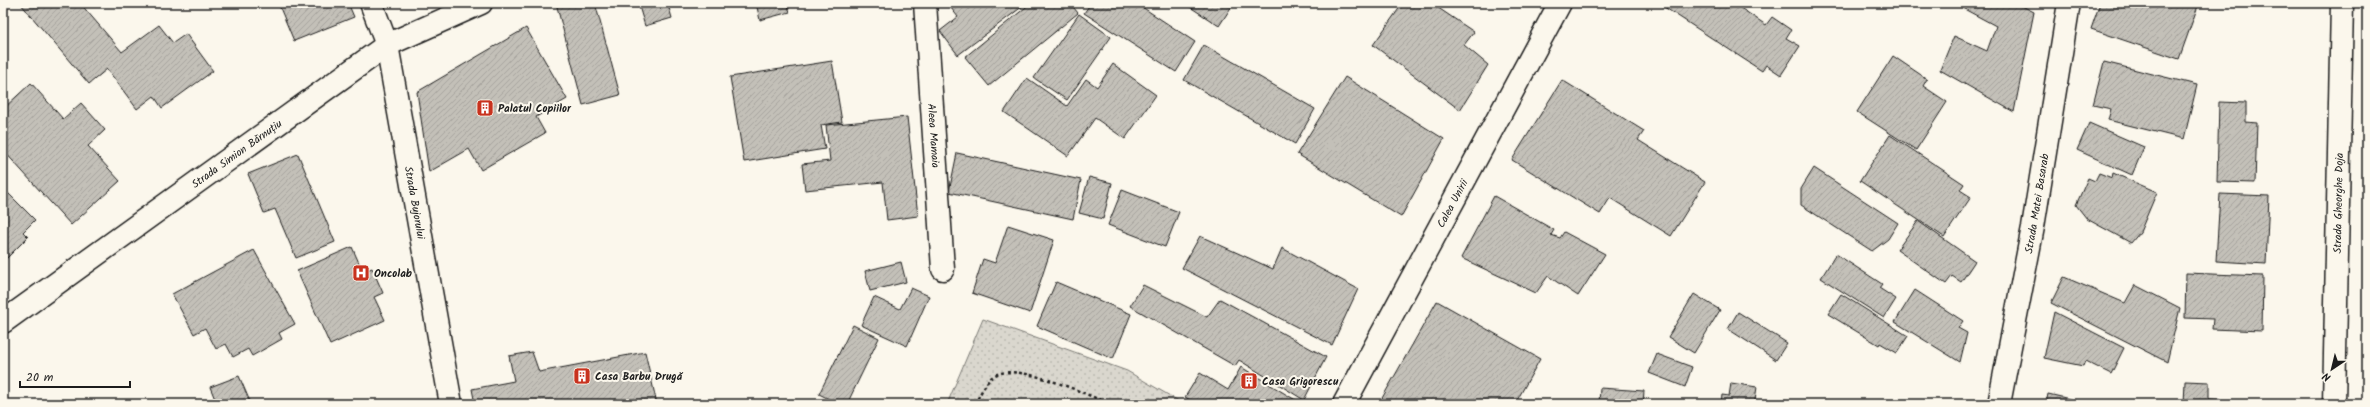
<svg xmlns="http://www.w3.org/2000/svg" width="2370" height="407" font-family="Kalam,sans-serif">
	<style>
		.grass { fill: url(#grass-dots); stroke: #7b7a75 }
		.building { fill: url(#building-hatch); stroke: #1c1c1c }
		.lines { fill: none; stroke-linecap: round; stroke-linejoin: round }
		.minor-casing { stroke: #1c1c1c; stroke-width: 25 }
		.tertiary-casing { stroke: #1c1c1c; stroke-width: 25 }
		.secondary-casing { stroke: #1c1c1c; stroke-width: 25 }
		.path { stroke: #1c1c1c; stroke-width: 2.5; stroke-dasharray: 3 3; stroke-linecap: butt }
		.minor { stroke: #fbf7ec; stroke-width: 22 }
		.tertiary { stroke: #fbf7ec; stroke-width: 22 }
		.secondary { stroke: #fbf7ec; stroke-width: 22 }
		.labels { text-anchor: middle; stroke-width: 4; stroke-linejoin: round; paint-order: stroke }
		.poi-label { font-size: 11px; font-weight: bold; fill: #1c1c1c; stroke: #fbf7ec; text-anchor: start }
		.street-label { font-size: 11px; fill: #1c1c1c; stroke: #fbf7ec }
	</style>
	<defs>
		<pattern id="grass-dots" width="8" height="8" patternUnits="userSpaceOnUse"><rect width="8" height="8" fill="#dad7ce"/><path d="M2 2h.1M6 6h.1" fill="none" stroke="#bab8b0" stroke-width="1.8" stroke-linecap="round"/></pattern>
		<pattern id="building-hatch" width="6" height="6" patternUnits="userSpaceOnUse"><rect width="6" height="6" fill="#c3c0b8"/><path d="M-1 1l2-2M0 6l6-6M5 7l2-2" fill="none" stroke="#a7a49e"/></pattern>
	</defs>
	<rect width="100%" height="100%" fill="#fbf7ec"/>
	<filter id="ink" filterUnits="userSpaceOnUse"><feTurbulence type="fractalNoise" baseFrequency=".025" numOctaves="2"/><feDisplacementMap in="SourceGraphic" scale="8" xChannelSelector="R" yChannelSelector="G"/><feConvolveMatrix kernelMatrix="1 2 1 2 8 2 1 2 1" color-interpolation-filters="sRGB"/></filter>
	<g filter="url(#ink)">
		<path class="grass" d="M983,319l144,52 57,33h-237z"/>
		<g class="building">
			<path d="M20,3h60l42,49 37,-27 14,18 13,-9 27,37 -51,37 -8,-12 -17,13 -30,-40 -18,15z"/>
			<path d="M278,3h70l6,14 -60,24z"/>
			<path d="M556,3h39l25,92 -37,10z"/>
			<path d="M638,3h49l-18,5 3,10 -27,8z"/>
			<path d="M756,3h31l3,9 -30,8z"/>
			<path d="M958,3h69l-69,52 -18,-24 18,-14 -7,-9z"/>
			<path d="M1031,3h39l8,10 -89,73 -24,-29z"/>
			<path d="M1091,3h45l59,39 -19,30 -92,-59z"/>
			<path d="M1184,3h50l-15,23z"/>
			<path d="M1403,3h28l43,29 -10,13 24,20 -28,45 -87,-65z"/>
			<path d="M1658,3h75l33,22 6,-8 19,13 -5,8 14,8 -19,29 -15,-10 -4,6z"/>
			<path d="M1953,3h63l18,9 -20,100 -74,-42 14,-34 33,15 9,-25z"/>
			<path d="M2100,3h99l-20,56 -88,-30z"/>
			<path d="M1079,14l32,23 -44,63 -33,-22z"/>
			<path d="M526,28l41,71 -31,18 9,16 -64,37 -12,-21 -40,23 -12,-80z"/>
			<path d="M1204,45l111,64 -20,35 -111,-64z"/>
			<path d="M1893,56l34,23 -4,7 24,16 -31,48 -59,-38z"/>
			<path d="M832,61l10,61 -21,3 4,24 -81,13 -14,-85z"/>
			<path d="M2104,62l93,23 -13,54 -76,-19 3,-11 -18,-4z"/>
			<path d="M1113,64l43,31 -31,44 -30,-21 -27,38 -64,-44 23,-34 40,28 19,-27 11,8z"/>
			<path d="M1345,77l99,62 -43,78 -104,-63z"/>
			<path d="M1562,80l82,51 -6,9 67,42 -34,54 -61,-38 -10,16 -88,-54z"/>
			<path d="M31,83l32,36 18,-16 24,27 -17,16 32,35 -49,44 -68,-75v-41z"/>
			<path d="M2219,102l27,1v19l11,1 -2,60 -38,-1z"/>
			<path d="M907,117l11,99 -31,4 -4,-38 -78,8 -3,-26 28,-3 -4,-36z"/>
			<path d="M2089,123l55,24 -12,28 -55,-25z"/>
			<path d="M1890,135l74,49 -4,6 11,7 -27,40 -84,-56z"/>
			<path d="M957,153l124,27 -8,39 -124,-27z"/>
			<path d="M298,154l37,88 -39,16 -21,-49 -11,4 -16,-39z"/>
			<path d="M1814,168l84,55 -10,16 -16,12 -71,-46v-16z"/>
			<path d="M2099,173l13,5 1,-5 44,19 -17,40 -9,11 -44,-24 -11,-14 12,-27 7,3z"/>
			<path d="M1089,177l23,6 -9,36 -24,-6z"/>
			<path d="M3,188l32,32 -12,12 5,5 -25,25z"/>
			<path d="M1122,190l57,22 -14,35 -57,-22z"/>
			<path d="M2220,194l49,2 -3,68 -50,-3z"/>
			<path d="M1494,196l60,34 -3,5 9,3 4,-6 41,22 -27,42 -30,-20 -12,17 -75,-35z"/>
			<path d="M1918,221l57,40 -14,21 -9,-6 -6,8 -49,-34z"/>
			<path d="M1008,225l46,15 -24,73 -58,-20 11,-34 12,4z"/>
			<path d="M1200,236l73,33 9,-21 76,41 -26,56 -150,-77z"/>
			<path d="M352,247l11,25 9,-4 11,25 -9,4 11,23 -55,25 -33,-74z"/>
			<path d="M254,250l41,74 -16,9 3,6 -30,17 -4,-7 -15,8 -7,-13 -10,5 -11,-21 -11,6 -22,-40z"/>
			<path d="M1836,254l46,30 -3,4 17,11 -12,19 -63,-40z"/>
			<path d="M901,262l5,20 -36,9 -5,-20z"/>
			<path d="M2186,273l77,3 -1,55 -50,-2 1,-10 -28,-1z"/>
			<path d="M2064,277l61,26 10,-18 45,23 -13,54 -116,-59z"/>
			<path d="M1056,282l75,32 -18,45 -76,-33z"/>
			<path d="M1143,285l64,32 13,-18 106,58 -22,43 -65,-40 -4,6 -105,-60z"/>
			<path d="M911,288l18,8 -22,50 -46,-21 13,-28 26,12z"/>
			<path d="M1915,290l48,31 -5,7 9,5 -7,29 -65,-40z"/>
			<path d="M1694,294l26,16 -26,43 -26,-16z"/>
			<path d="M1841,294l67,42 -11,17 -17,-10 -1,2 -51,-31z"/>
			<path d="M1437,301l103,58 -25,45h-126l-8,-4z"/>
			<path d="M1738,312l49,31 -11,17 -48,-31z"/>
			<path d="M2054,312l70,36 -13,26 -26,-13 -2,5 -39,-8z"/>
			<path d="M853,325l26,13 -32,66h-8l-20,-10z"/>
			<path d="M532,352l7,20 106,-20 12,52h-182l-3,-15 42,-8 -5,-25z"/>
			<path d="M1657,354l35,13 -7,20 -36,-14z"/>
			<path d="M1241,367l61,37h-105l-12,-7 15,-24 28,17z"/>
			<path d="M239,376l12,28h-34l-7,-17z"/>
			<path d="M2185,381l24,1v17l14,1v4h-39z"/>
			<path d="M1731,383l26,4 -2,13 13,4h-47l1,-9 7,1z"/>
			<path d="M1600,388l44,3 -1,13h-44z"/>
			<path d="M2048,394l44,10h-46z"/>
			<path d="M1007,400l10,4h-26l1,-2z"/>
		</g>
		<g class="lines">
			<g class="minor-casing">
				<g id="minor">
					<path id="s1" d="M371,3l16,42 64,359"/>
					<path id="s2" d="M925,3l18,266"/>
					<path id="s3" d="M1999,404l34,-177 36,-224"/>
					<path id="s4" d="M2334,404l8,-401"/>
				</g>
			</g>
			<g class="tertiary-casing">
				<g id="tertiary">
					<path id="s5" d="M1344,404l216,-401"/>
				</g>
			</g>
			<g class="secondary-casing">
				<g id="secondary">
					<path id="s6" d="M3,322l384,-277 94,-42"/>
				</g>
			</g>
			<path class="path" d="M975,404c4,-8 10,-20 16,-26 20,-20 96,17 119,26"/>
			<use href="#minor" class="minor"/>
			<use href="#tertiary" class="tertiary"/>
			<use href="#secondary" class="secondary"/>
		</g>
	</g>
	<defs>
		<g id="building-square" transform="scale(0.9)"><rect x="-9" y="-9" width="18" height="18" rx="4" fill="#c8321e" stroke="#fbf7ec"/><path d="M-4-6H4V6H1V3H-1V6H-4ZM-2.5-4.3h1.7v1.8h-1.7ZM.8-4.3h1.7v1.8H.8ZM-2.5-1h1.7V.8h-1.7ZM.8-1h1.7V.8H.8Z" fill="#fff"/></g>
		<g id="hospital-square" transform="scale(0.9)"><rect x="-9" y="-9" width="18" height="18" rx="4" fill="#c8321e" stroke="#fbf7ec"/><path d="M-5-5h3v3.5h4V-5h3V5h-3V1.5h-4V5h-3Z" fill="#fff"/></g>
	</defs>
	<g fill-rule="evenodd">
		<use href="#building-square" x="485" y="108"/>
		<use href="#hospital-square" x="361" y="273"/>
		<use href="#building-square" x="582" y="376"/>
		<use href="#building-square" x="1249" y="381"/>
	</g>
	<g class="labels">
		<g class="poi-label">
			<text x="498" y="112">Palatul Copiilor</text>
			<text x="374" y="277">Oncolab</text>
			<text x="595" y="380">Casa Barbu Drugă</text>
			<text x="1262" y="385">Casa Grigorescu</text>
		</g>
		<g class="street-label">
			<text dy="4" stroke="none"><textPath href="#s2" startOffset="133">Aleea Mamaia</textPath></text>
			<text dy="4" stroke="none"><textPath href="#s6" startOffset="288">Strada Simion Bărnuțiu</textPath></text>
			<text dy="4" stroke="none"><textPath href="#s1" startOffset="205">Strada Bujorului</textPath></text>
			<text dy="4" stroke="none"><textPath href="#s5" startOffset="228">Calea Unirii</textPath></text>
			<text dy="4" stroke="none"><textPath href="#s3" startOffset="204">Strada Matei Basarab</textPath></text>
			<text dy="4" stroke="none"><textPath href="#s4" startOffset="201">Strada Gheorghe Doja</textPath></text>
		</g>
	</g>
	<rect width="2370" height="407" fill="none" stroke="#fbf7ec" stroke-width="16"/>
	<rect x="8" y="8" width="2354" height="391" fill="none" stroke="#1c1c1c" stroke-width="1.5" filter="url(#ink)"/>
	<g transform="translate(2332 369) rotate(215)" stroke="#fbf7ec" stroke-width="3" paint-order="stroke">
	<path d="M0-3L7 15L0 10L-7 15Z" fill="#1c1c1c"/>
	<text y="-6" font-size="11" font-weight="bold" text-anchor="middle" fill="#1c1c1c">N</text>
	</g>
	<path d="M20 381v6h110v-6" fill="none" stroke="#1c1c1c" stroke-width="2"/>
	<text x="26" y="381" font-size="12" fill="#1c1c1c" stroke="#fbf7ec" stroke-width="3" paint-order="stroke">20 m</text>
</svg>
